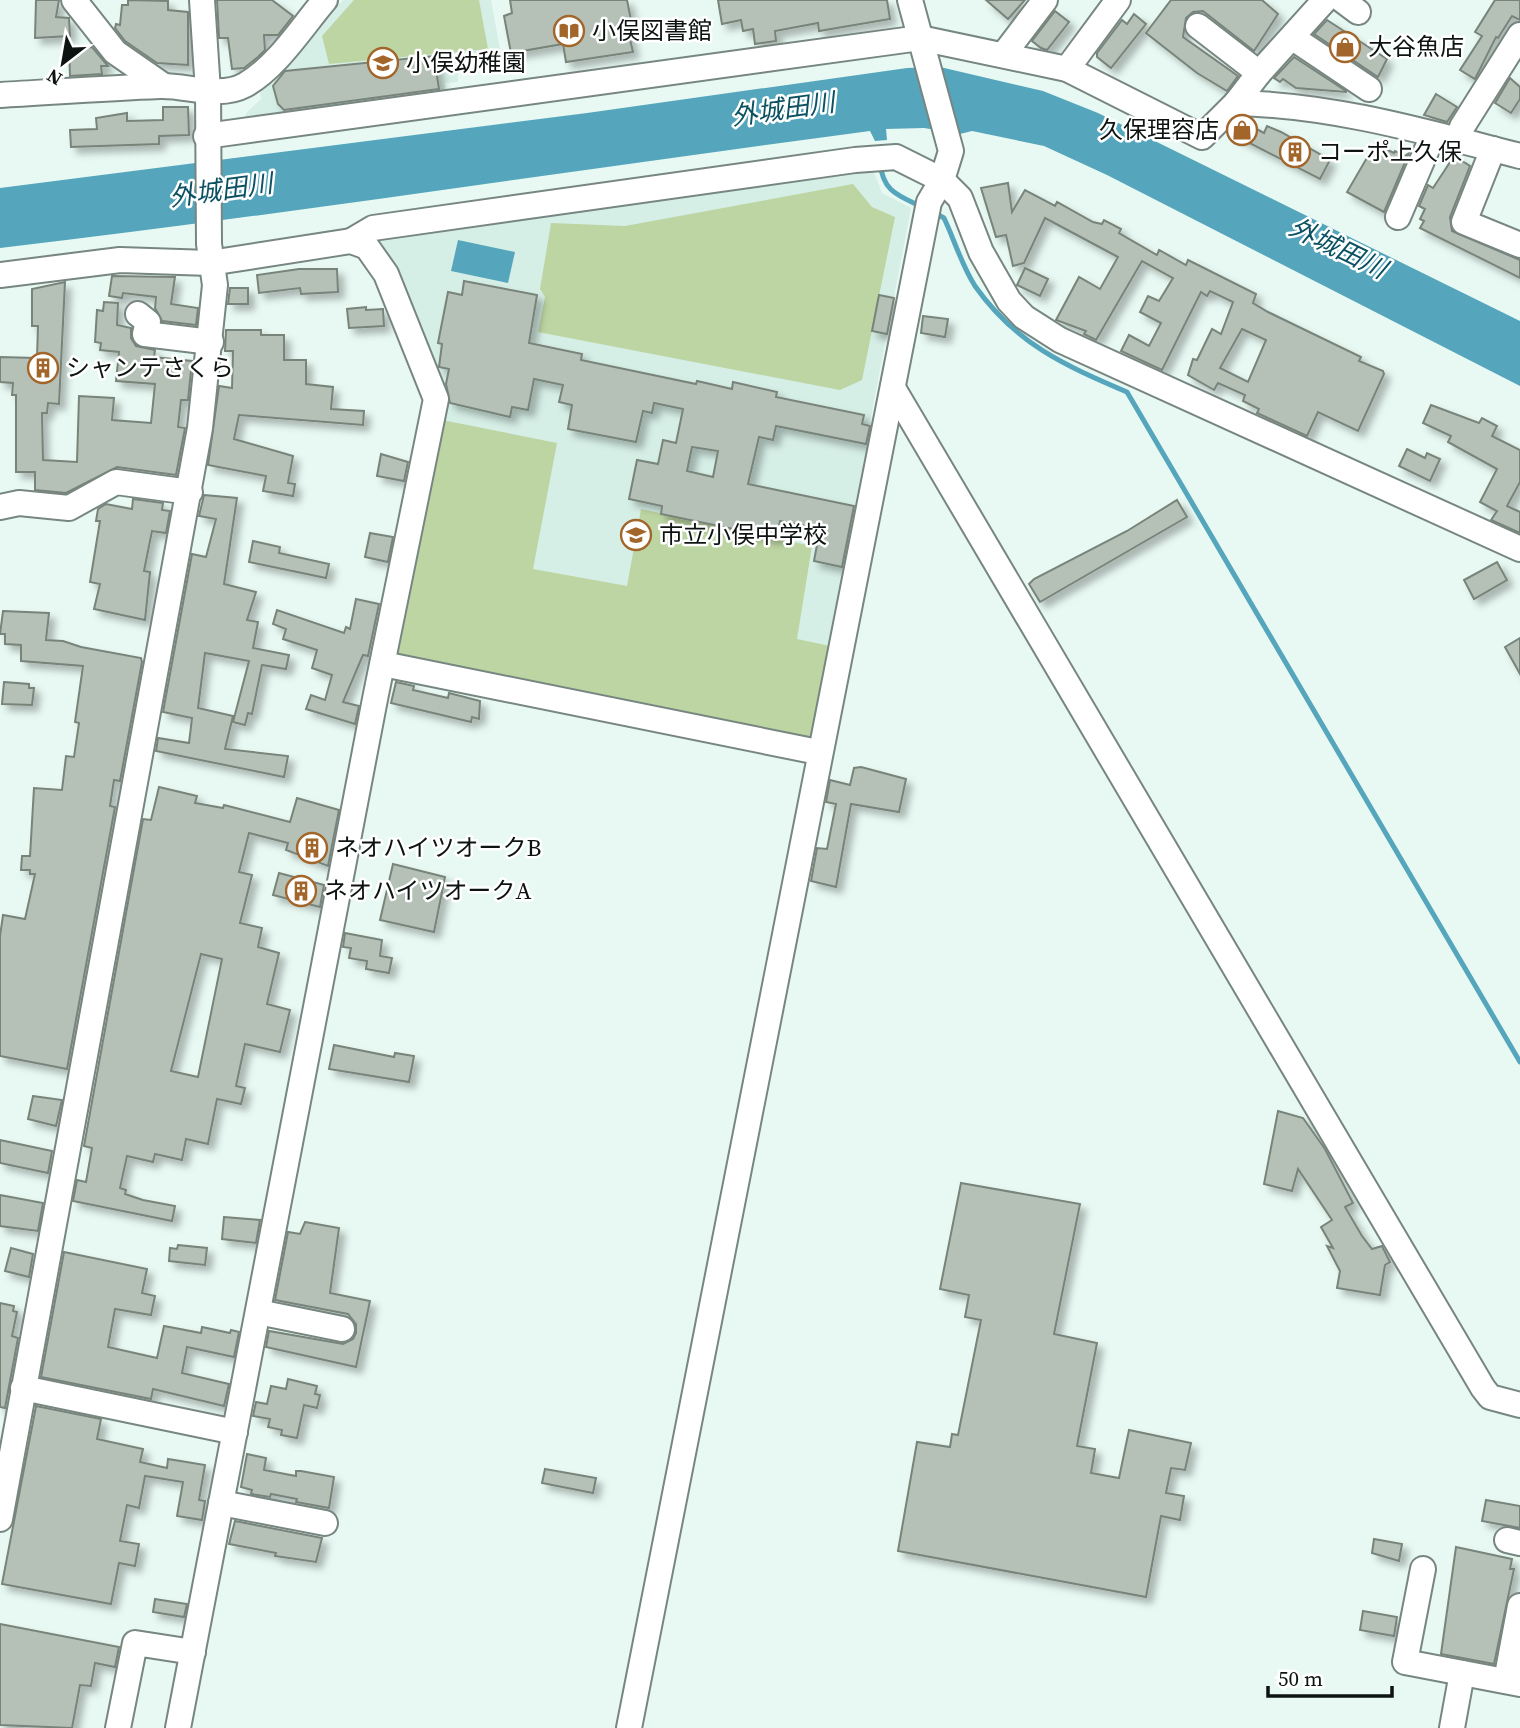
<svg xmlns="http://www.w3.org/2000/svg" width="1520" height="1728" font-family="'Source Serif 4','Noto Sans JP',serif">
	<style>
		.built { fill: #d5eee6 }
		.green { fill: #bdd5a2 }
		.water { fill: #55a6bc }
		.lines { fill: none; stroke-linecap: round; stroke-linejoin: round }
		.stream { stroke: #55a6bc; stroke-width: 5 }
		.building { fill: #b5c1b7; stroke: #78847a; stroke-width: 2; fill-rule: evenodd; filter: url(#shadow) }
		.minor-casing { stroke: #778681; stroke-width: 28 }
		.minor { stroke: #fff; stroke-width: 24 }
		.labels { text-anchor: middle; stroke-width: 5; stroke-linejoin: round; paint-order: stroke }
		.poi-label { font-size: 24px; fill: #0d1311; stroke: #fff; text-anchor: start }
		.water-label { font-size: 26px; font-style: italic; fill: #0b5162; stroke: #fff }
	</style>
	<defs>
		<filter id="shadow"><feDropShadow dx="6" dy="6" stdDeviation="3.5" flood-color="#0004"/></filter>
	</defs>
	<rect width="100%" height="100%" fill="#e8f9f3"/>
	<g class="built">
		<path d="M343,0h148l11,60 -45,5 1,17 -13,1 1,14 -204,27 5,-12 14,-13 -1,-6z"/>
		<path d="M872,167l10,26 29,15 -41,214 5,3 -63,310 -418,-75 52,-258 -43,-122 -27,-39 3,-6z"/>
	</g>
	<g class="green">
		<path d="M354,0h125l9,49 -159,15 -7,-28z"/>
		<path d="M853,184l19,23 23,10 -33,163 -22,10 -302,-58 7,-35 -5,-8 11,-66 74,3z"/>
		<path d="M442,420l115,23 -24,126 94,17 14,-77 171,37 -15,93 33,7 -18,89 -5,5 -413,-80z"/>
	</g>
	<g class="water">
		<path d="M940,67l103,24 55,22 422,208v65l-413,-211 -63,-29 -72,-15 -12,3 -36,-6 -38,1 1,11 -12,1 -5,-10c-291,38 -579,83 -870,117v-60l587,-75 320,-45z"/>
		<path d="M458,240l57,12 -7,31 -57,-12z"/>
	</g>
	<g class="lines">
		<g class="stream">
			<path d="M880,163c3,28 17,32 40,43"/>
			<path d="M935,213l9,5c10,21 18,48 31,68 41,58 89,79 152,106l393,670"/>
		</g>
	</g>
	<g class="building">
		<path d="M36,0h23l-3,17 13,1 1,18 -35,2z"/>
		<path d="M128,0l40,1v9l20,2v53l-31,-2 -32,-22 -10,-13 1,-4 4,1 2,-20h6z"/>
		<path d="M217,0h55l21,16 -15,19h-14l1,15 -7,7 -14,11 -12,1 -4,-31h-9z"/>
		<path d="M510,0h117l6,30 -5,1 5,21 -67,10 -3,-18 -52,9 -7,-37 8,-3z"/>
		<path d="M718,0h169l3,19 -71,12 -1,-8 -43,8 1,10 -21,3 -2,-15 -10,2 -2,-11 -19,4z"/>
		<path d="M986,0h39l-17,19z"/>
		<path d="M1171,0h91l16,14 -24,37 -51,-40 -10,1 -7,6 -3,19 55,39 -11,15 -30,-18 -51,-40z"/>
		<path d="M1495,0h25v20l-8,-4 -14,22 -2,-1 -21,42 -15,-9 22,-34 -7,-4z"/>
		<path d="M1055,11l14,11 -22,28 -6,-2 -9,-7z"/>
		<path d="M1134,14l12,10 -35,44 -14,-11v-4l25,-33 5,4z"/>
		<path d="M1327,20l60,39 -9,18 -64,-43z"/>
		<path d="M92,47l16,19h-7l1,8 -32,2 -1,-28z"/>
		<path d="M434,56l5,33 -155,21 -6,-6 -5,-18 12,-15z"/>
		<path d="M1294,57l52,34v1l-50,-4 -13,-9 -3,3 -6,-4z"/>
		<path d="M1510,78l10,9v12l-9,14 -16,-10z"/>
		<path d="M1436,94l21,13 -10,15 -23,-7z"/>
		<path d="M163,107h25l1,28 -30,1v8l-88,3 -1,-17 27,-1 -1,-11 31,-5v8l36,-1z"/>
		<path d="M1240,120l24,13 3,-7 14,6 49,28 -10,19 -92,-47z"/>
		<path d="M1375,144l19,9 1,-2 10,5 4,-3 -25,59 -37,-20z"/>
		<path d="M1454,156l16,10 -20,51 2,14 68,29v18l-100,-50 4,-7 -4,-2 5,-10 -6,-3 9,-21 5,3z"/>
		<path d="M1008,183l4,29 13,-22 30,16 2,-4 36,20 9,2 2,-4 17,9 -2,4 38,22 2,-5 27,15 2,-5 68,34 -3,9 15,9 93,45 -2,4 24,10 1,3 -26,57 -40,-19 -11,24 -50,-23 2,-4 -16,-8 2,-6 -27,-12 -4,7 -26,-15 5,-16 4,1 15,-31 9,5 12,-32 -23,-11 -3,5 -6,-4 -39,78 -41,-19 8,-16 20,11 12,-23 -21,-11 8,-16 11,5 14,-23 -31,-17 -46,79 -12,-6 2,-3 -30,-11 23,-43 21,12 18,-32 -73,-39 -21,45 -11,3 -7,-31 -10,2 -15,-49zM1242,329l24,11 -18,42 -28,-14z"/>
		<path d="M1025,268l23,11 -8,17 -23,-11z"/>
		<path d="M299,269h38l1,23 -37,2 -1,-6 -41,5 -2,-18z"/>
		<path d="M112,276l63,1 -4,27 27,4 -2,17 -34,-4 -7,-13 1,-11 -33,-4 -1,5 -13,-2z"/>
		<path d="M464,281l73,14 -8,48 53,11 -1,6 115,24 1,-3 35,8 1,-7 44,10 -1,5 88,18 -2,9 8,2 -4,18 -90,-18 -3,14 -14,-3 -11,47 106,22 -12,61 -28,-6 6,-32 -40,-8 -3,17 -116,-24 1,-8 -33,-7 8,-39 21,4 5,-24 13,3 7,-34 -29,-6 -2,10 -9,-2 -7,31 -68,-13 4,-24 -13,-3 4,-17 -29,-6 -6,31 -16,-3 -2,10 -60,-14 -4,-19 3,-15 -10,-2 3,-23 -4,-1 10,-51 14,3zM692,447l26,4 -5,26 -26,-6z"/>
		<path d="M65,282l-6,122 -11,-1 -1,10h-5l1,47 34,2 2,-66 35,2 -2,22 39,3 4,-39 -39,-3 3,-29 -19,-2 1,-7 -6,-1 2,-32 6,1 1,-9 14,1 -1,22 14,3v10l5,8 19,4 -1,7 38,4 -4,39h-7l-3,27 7,1 -9,47 -59,-8 -51,26 -31,-3v-18h-19v-77h-4l1,-12 -13,-1v-25l37,1 1,-32h-6v-37z"/>
		<path d="M230,288h18v16h-20z"/>
		<path d="M879,295l15,3 -7,36 -15,-3z"/>
		<path d="M366,307v3l17,-1 1,17 -35,2 -2,-19z"/>
		<path d="M923,316l25,3 -3,18 -24,-4z"/>
		<path d="M226,330h35v5h23v25h22v24l27,3 -2,22 33,2 -1,14 -124,-10 -5,24 59,17 -5,27 7,1 -2,12 -30,-5 3,-15 -58,-11 11,-79 13,2 1,-37h-8z"/>
		<path d="M1431,405l48,18 3,-5 15,8 -5,10 28,14v32l-13,24 13,6v21l-29,-13 6,-9 -17,-9 17,-33 -49,-27 3,-6 -28,-13z"/>
		<path d="M1407,449l18,9 2,-5 13,6 -10,22 -31,-15z"/>
		<path d="M381,454l27,8 -4,19 -27,-5z"/>
		<path d="M204,495l33,3 -13,86 32,8 -9,28 11,2 -5,26 36,7 -3,14 -24,-4 -10,49 -4,-1 -3,12 -12,-3 16,-61 -44,-8 -7,55 35,8 -8,33 63,7 -4,21 -128,-26 2,-13 31,5 3,-25 -29,-6 29,-158 14,3 10,-38 -17,-3z"/>
		<path d="M133,499l30,4 -1,7 8,1 -4,22 -14,-2 -8,40 6,1 -5,48 -51,-11 6,-25 -10,-2 10,-61h-4l2,-12 8,-5 26,5z"/>
		<path d="M1177,500l10,17 -147,85 -11,-18 5,-5 93,-48z"/>
		<path d="M370,533l23,4 -5,25 -23,-5z"/>
		<path d="M253,541l27,6 -1,6 50,11 -3,14 -77,-16z"/>
		<path d="M1497,562l10,18 -33,19 -10,-19z"/>
		<path d="M356,599l23,5 -11,52 -5,-1 -20,47 16,4 -4,18 -49,-15 5,-14 14,5 7,-25 -20,-7 5,-18 -34,-11 3,-10 -13,-5 4,-14 67,23 2,-6 4,2z"/>
		<path d="M3,611l46,2 -3,27 17,1 18,6 60,11 1,4 -22,119 -6,-1 -4,26 5,1 -48,262 -67,-13v-120l3,-21 22,4 10,-45h-5v-4h-9l1,-14h8l4,-68 28,2 4,-34 8,1 5,-34 -4,-1 8,-56 -62,-5v-16l-16,-1v-10h-5z"/>
		<path d="M1520,638v36l-15,-27z"/>
		<path d="M4,682l25,2v4h5l-2,17 -30,-1z"/>
		<path d="M396,682l18,4 -1,4 35,8 1,-5 31,8 -1,18 -7,-2 -1,5 -80,-19z"/>
		<path d="M861,767l45,12 -7,33 -48,-8 -15,83 -25,-6 6,-33 10,1 9,-45 -10,-2 4,-22 20,5 4,-17z"/>
		<path d="M159,787l38,9 -2,7 28,5 1,-3 66,17 7,-24 42,12 -11,56 -42,-16 2,-7 -39,-10 -10,39 13,3 -12,48 22,5 -4,19 21,6 -12,51 23,6 -10,42 -35,-8 -9,42 9,2 -4,16 -24,-5 -9,45 -22,-5 -4,21 -27,-6 -2,8 -26,-6 -7,32 6,2 -1,4 18,6 32,6 -3,15 -99,-20 4,-21 9,2 6,-34 -8,-2 59,-327 8,1zM201,954l21,5 -24,118 -27,-6z"/>
		<path d="M393,864l52,13 -11,55 -54,-12z"/>
		<path d="M279,873l45,12 -4,22 -47,-12z"/>
		<path d="M345,933l37,7 -2,16 12,2 -3,15 -23,-4 1,-8 -18,-3 2,-10 -8,-1z"/>
		<path d="M334,1045l60,12 1,-4 19,3 -5,26 -80,-13z"/>
		<path d="M33,1096l29,4 -6,26 -28,-7z"/>
		<path d="M1278,1111l25,7 22,31 28,54 -8,4 17,29 10,13 10,-3 8,16 -5,3 -5,30 -43,-7 3,-17 -13,-25 6,2 -12,-21 11,-7 -34,-51 -6,22 -28,-7z"/>
		<path d="M0,1140l52,11 -4,22 -48,-10z"/>
		<path d="M961,1183l119,21 -26,130 43,9 -20,103 18,3 -4,24 28,5 10,-48 62,13 -6,27 -14,-2 -5,25 18,3 -4,24 -19,-4 -15,81 -248,-46 19,-109 33,5 2,-13 6,1 23,-115 -16,-3 4,-22 -29,-6z"/>
		<path d="M0,1195l43,8 -5,28 -38,-5z"/>
		<path d="M224,1217l36,3 -4,23 -34,-4z"/>
		<path d="M305,1222l34,6 -9,65 40,8 -14,66 -90,-20 3,-16 74,13 10,-5 3,-6v-9l-8,-10 -73,-14 13,-68 12,2z"/>
		<path d="M178,1245l29,3 -2,17 -36,-4 1,-13 7,1z"/>
		<path d="M11,1248l22,6 -4,23 -24,-6z"/>
		<path d="M64,1252l83,17 -5,24 13,3 -4,19 -36,-6 -7,38 49,11 7,-32 37,7 1,-6 28,6 1,-3 8,2 -5,25 -47,-10 -5,26 47,11 -5,22 -71,-17 -2,10 -110,-22z"/>
		<path d="M0,1303l14,3 -1,5 4,1 -5,24 6,2 -13,70 -5,-1z"/>
		<path d="M288,1379l29,7 -2,8 5,1 -3,13 -13,-3 -7,33 -16,-3 1,-5 -14,-3 2,-8 -17,-3 3,-14 11,2 4,-18 15,3z"/>
		<path d="M36,1406l65,13 -4,20 46,10 -3,13 27,6 1,-9 37,6 -6,35 6,1 -3,19 -25,-4 6,-34 -38,-6 -6,32 -12,-3 -7,36 19,3 -4,22 -16,-3 -8,41 -109,-20z"/>
		<path d="M247,1454l19,4 -2,12 32,6v-5h5l33,6 -5,31 -33,-6 1,-3 -26,-5 -1,3 -19,-3 1,-4 -11,-3z"/>
		<path d="M545,1469l51,9 -3,15 -51,-10z"/>
		<path d="M1486,1500l34,6v22l-38,-7z"/>
		<path d="M235,1521l87,17 -6,24 -41,-6 1,-3 -47,-9z"/>
		<path d="M1374,1539l28,5 -3,17 -27,-8z"/>
		<path d="M1456,1547l56,12 -2,10h4l-20,95 -53,-10z"/>
		<path d="M155,1599l32,5 -3,13 -31,-5z"/>
		<path d="M1363,1611l34,6 -3,19 -34,-6z"/>
		<path d="M0,1624l119,23 -4,20 -20,-4 -4,23 -11,-1 -8,43 -72,-3z"/>
	</g>
	<g class="lines">
		<g class="minor-casing">
			<g id="minor">
				<path d="M74,0l41,52 49,34"/>
				<path d="M1342,0l16,12"/>
				<path d="M1198,26l61,47 -23,30"/>
				<path d="M1293,38l76,51"/>
				<path d="M1004,54l41,-54"/>
				<path d="M1067,69l51,-69"/>
				<path d="M1259,73l66,-73"/>
				<path d="M0,95c53,-3 107,-7 160,-9 27,-1 59,13 85,-1 32,-18 56,-57 80,-85"/>
				<path d="M206,136l714,-98 147,31 135,68 34,-34c98,2 190,29 284,53"/>
				<path d="M1458,141l4,-14 58,-92"/>
				<path d="M1493,149l-29,73 56,23"/>
				<path d="M1398,217l35,-82"/>
				<path d="M351,241l22,-13 482,-68 41,-3 46,23 18,18 21,54 28,49 15,16 36,23 460,209"/>
				<path d="M0,275l120,-15 90,3 141,-22 16,6 19,27 50,125 -61,300 -197,1029"/>
				<path d="M138,314l10,8 -3,12 66,8"/>
				<path d="M893,388l590,1000 7,9 30,8"/>
				<path d="M0,507l19,-4 50,5 47,-26 74,10"/>
				<path d="M383,664l435,88"/>
				<path d="M258,1312l84,17"/>
				<path d="M23,1388l212,44"/>
				<path d="M221,1503l104,20"/>
				<path d="M0,1519l200,-1091 15,-143 -6,-41 -1,-153 -6,-91"/>
				<path d="M1507,1540l13,3"/>
				<path d="M1423,1569l-18,93 115,22"/>
				<path d="M1506,1681l14,-75"/>
				<path d="M118,1728l17,-85 58,9"/>
				<path d="M629,1728l300,-1526 13,-22 9,-29 -41,-151"/>
				<path d="M1452,1728l10,-55"/>
			</g>
		</g>
		<use href="#minor" class="minor"/>
	</g>
	<defs>
		<g id="library-ring" transform="scale(1.575)"><circle r="9.5" fill="#fff" stroke="#a2652a" stroke-width="1.5"/><path d="M-6-4Q-3-5.5-.7-3.5V5Q-3 3-6 4ZM6-4Q3-5.5 .7-3.5V5Q3 3 6 4Z" fill="#a2652a"/></g>
		<g id="shop-ring" transform="scale(1.575)"><circle r="9.5" fill="#fff" stroke="#a2652a" stroke-width="1.5"/><path d="M-5-2.5h2.3a2.7 3.5 0 0 1 5.4 0H5L5.5 6h-11ZM-1.5-2.5h3a1.5 2.3 0 0 0-3 0Z" fill="#a2652a"/></g>
		<g id="school-ring" transform="scale(1.575)"><circle r="9.5" fill="#fff" stroke="#a2652a" stroke-width="1.5"/><path d="M0-5L7-2L0 1L-7-2ZM-4 1L0 2.5L4 1V4Q0 6-4 4Z" fill="#a2652a"/></g>
		<g id="building-ring" transform="scale(1.575)"><circle r="9.5" fill="#fff" stroke="#a2652a" stroke-width="1.5"/><path d="M-4-6H4V6H1V3H-1V6H-4ZM-2.5-4.3h1.7v1.8h-1.7ZM.8-4.3h1.7v1.8H.8ZM-2.5-1h1.7V.8h-1.7ZM.8-1h1.7V.8H.8Z" fill="#a2652a"/></g>
	</defs>
	<g fill-rule="evenodd">
		<use href="#library-ring" x="569" y="31"/>
		<use href="#shop-ring" x="1345" y="47"/>
		<use href="#school-ring" x="383" y="63"/>
		<use href="#shop-ring" x="1242" y="130"/>
		<use href="#building-ring" x="1295" y="152"/>
		<use href="#building-ring" x="43" y="368"/>
		<use href="#school-ring" x="636" y="535"/>
		<use href="#building-ring" x="312" y="848"/>
		<use href="#building-ring" x="301" y="891"/>
	</g>
	<g class="labels">
		<g class="poi-label">
			<text x="592" y="39">小俣図書館</text>
			<text x="1368" y="55">大谷魚店</text>
			<text x="406" y="71">小俣幼稚園</text>
			<text x="1219" y="138" text-anchor="end">久保理容店</text>
			<text x="1318" y="160">コーポ上久保</text>
			<text x="66" y="376">シャンテさくら</text>
			<text x="659" y="543">市立小俣中学校</text>
			<text x="335" y="856">ネオハイツオークB</text>
			<text x="324" y="899">ネオハイツオークA</text>
		</g>
		<g class="water-label">
			<text transform="translate(783 109) rotate(-8)" y="9">外城田川</text>
			<text transform="translate(221 190) rotate(-8)" y="9">外城田川</text>
			<text transform="translate(1338 248) rotate(26)" y="9">外城田川</text>
		</g>
	</g>
	<g transform="translate(63 63) rotate(211)" stroke="#ffffff" stroke-width="5" paint-order="stroke">
	<path d="M0-5L12 26L0 18L-12 26Z" fill="#0d1311"/>
	<text y="-10" font-size="19" font-weight="bold" text-anchor="middle" fill="#0d1311">N</text>
	</g>
	<path d="M1268 1686v10h124v-10" fill="none" stroke="#0d1311" stroke-width="3.5"/>
	<text x="1278" y="1686" font-size="21" fill="#0d1311" stroke="#ffffff" stroke-width="5" paint-order="stroke">50 m</text>
</svg>
